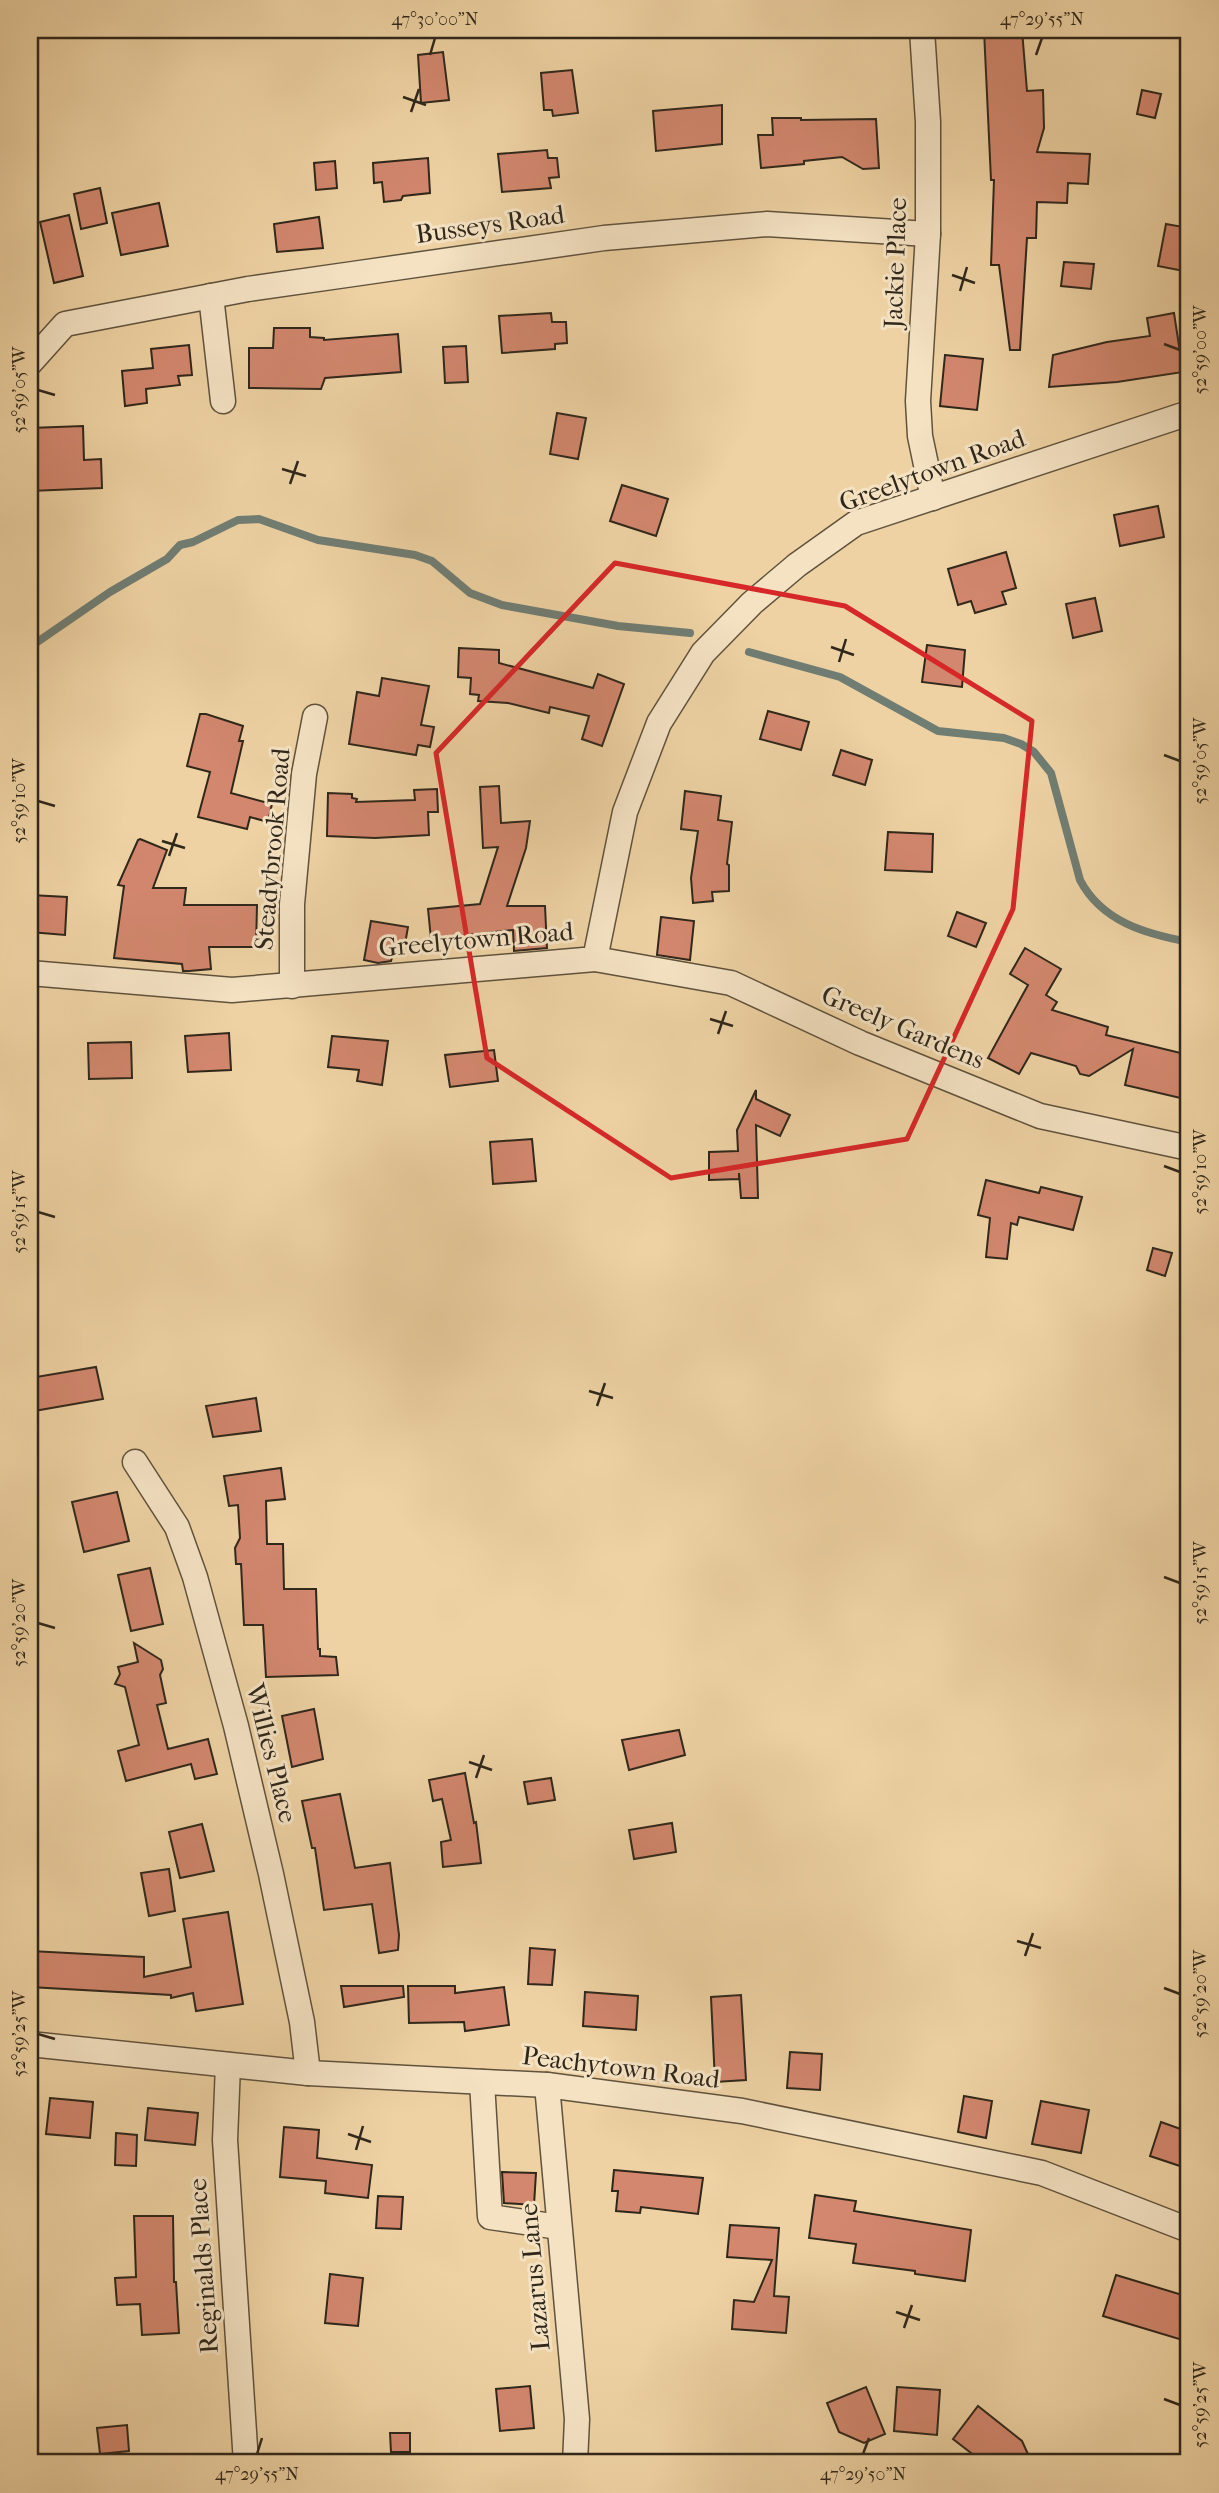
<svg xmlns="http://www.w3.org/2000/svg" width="1219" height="2493" font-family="'IM FELL French Canon',serif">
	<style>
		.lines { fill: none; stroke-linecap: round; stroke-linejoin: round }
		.stream { stroke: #707d73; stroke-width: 8 }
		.building { fill: #d2876e; stroke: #30271b; stroke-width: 2 }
		.minor-casing { stroke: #60523d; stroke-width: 27 }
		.minor { stroke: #f4e2c3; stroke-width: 24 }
		.marked { fill: none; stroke: #d62828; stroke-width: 5; stroke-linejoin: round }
		.ticks { fill: none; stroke: #30271b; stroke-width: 2.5 }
		.labels { text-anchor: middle; stroke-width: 6; stroke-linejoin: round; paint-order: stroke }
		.street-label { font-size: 26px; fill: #30271b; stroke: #f4e2c3 }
		.neatline { fill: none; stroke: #30271b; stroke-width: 2.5 }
		.ticks-label { font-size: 18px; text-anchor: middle; fill: #30271b }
	</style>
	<rect width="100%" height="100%" fill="#eed2a3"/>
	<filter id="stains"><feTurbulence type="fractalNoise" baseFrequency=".00286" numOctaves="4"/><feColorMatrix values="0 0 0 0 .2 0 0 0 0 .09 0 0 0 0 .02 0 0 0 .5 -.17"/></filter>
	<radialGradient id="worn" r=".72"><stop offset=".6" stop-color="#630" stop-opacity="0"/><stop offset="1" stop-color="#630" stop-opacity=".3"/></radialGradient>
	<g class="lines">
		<g class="stream">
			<path d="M30,647l80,-55 57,-33 13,-14 13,-3 45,-22 21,-1 59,21 97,15 17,6 38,32 32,12 116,21 72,7"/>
			<path d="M749,652l91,25 98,54 66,7 17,6 13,8 17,21 29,107c22,42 66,54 109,62"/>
		</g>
	</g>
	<g class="building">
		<path d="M984,30h38l5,61 16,-1 1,38 -7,24 53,2 -2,30 -20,-1 -1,20 -30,-1 -1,36h-9l-7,112h-10l-11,-85h-8l3,-85h-3z"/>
		<path d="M443,52l6,48 -28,3 -3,-48z"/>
		<path d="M572,70l6,43 -25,3 -1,-6h-8l-3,-37z"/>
		<path d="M1142,90l19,4 -6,24 -18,-4z"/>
		<path d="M722,105v39l-66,7 -3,-40z"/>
		<path d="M772,118h29v2l75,-1 3,49 -16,1 -21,-12 -38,4v3l-43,4 -3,-33h15z"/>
		<path d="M547,150l1,8h9l2,19 -10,1 2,10 -49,4 -4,-38z"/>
		<path d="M428,158l2,35 -27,3 -2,4 -17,2 -2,-20 -8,1 -1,-20z"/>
		<path d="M335,161l2,27 -21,2 -2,-27z"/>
		<path d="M100,188l7,35 -26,6 -7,-35z"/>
		<path d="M159,203l9,43 -47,9 -9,-42z"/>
		<path d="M69,215l14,61 -29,7 -14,-61z"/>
		<path d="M319,217l4,31 -46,4 -3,-28z"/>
		<path d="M1166,224l23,4v44l-31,-6z"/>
		<path d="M1064,262l30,2 -3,25 -30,-3z"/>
		<path d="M551,313l1,9h14l1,21 -12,1v5l-53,4 -3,-37z"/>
		<path d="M1174,313l9,59 -66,10 -68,5 4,-32 54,-13 43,-6 -3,-18z"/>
		<path d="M274,328h36v9l14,1v2l74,-6 3,38 -76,6 -4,11 -72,-1v-40h24z"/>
		<path d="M189,345l3,30 -14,1 2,9 -34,4 1,14 -22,3 -3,-35 31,-3 -2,-19z"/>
		<path d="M466,346l2,36 -23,1 -2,-36z"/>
		<path d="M945,355l38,4 -6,51 -37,-4z"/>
		<path d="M557,413l29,5 -8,41 -28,-5z"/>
		<path d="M83,426l1,34 17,-1 1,29 -72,3v-63z"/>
		<path d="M622,485l46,14 -12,37 -46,-15z"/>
		<path d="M1158,506l6,31 -44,9 -6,-31z"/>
		<path d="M1006,552l10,36 -14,4 4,12 -31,9 -4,-12 -13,4 -10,-36z"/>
		<path d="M1095,598l7,33 -29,7 -7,-34z"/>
		<path d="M927,645l38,5 -3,37 -40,-5z"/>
		<path d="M459,648l40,2v13l94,25 5,-14 26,10 -22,62 -20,-7 7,-23 -39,-9 -1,6 -41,-10 -30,-2 1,-6 -9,-1 1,-16 -13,-1z"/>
		<path d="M382,678l47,8 -8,39 13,2 -4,20 -12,-2 -2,10 -67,-11 8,-52 22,4z"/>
		<path d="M768,711l41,11 -8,28 -41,-11z"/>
		<path d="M200,714h6l37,12 -4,15h4l-12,52 41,11 -4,18 -18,-5 -3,12 -49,-12 12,-45 -23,-6z"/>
		<path d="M841,750l31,10 -7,25 -32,-10z"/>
		<path d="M499,786l2,37 29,-2 -4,27 -19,58h38l2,42 -33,3 -1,-21 -82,9 -3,-30 52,-5 18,-57 -15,1 -3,-61z"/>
		<path d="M437,789l1,23h-10l1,23 -54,3 -48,-2 1,-43 24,1v4l5,1 -1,3 59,-2 -1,-10z"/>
		<path d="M685,791l36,5 -3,24 14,2 -5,42 2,1v26l-17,1 1,9 -20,2 -2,-25 7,-47 -17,-2z"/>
		<path d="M888,832l45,2 -1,38 -47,-2z"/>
		<path d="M140,839l27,11 -14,38h33l-2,17h73l-1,42h-47l2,22 -22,2h-6l-1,-7 -68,-6 10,-72 -6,-1 20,-45z"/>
		<path d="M30,895l37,2 -2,38 -35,-3z"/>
		<path d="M957,912l29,11 -10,24 -28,-11z"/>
		<path d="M661,917l33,4 -4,39 -33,-5z"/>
		<path d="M371,921l37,6 -5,28 -10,-1 -2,7 -13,2 -14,-3z"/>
		<path d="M1025,948l36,21 -15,26 11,7 -5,8 56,17 -2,8 83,20v45l-64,-15 8,-36 -44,27 -9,-2 -4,-8 -45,-13 -12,21 -31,-16 40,-73 -18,-11z"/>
		<path d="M229,1033l2,37 -43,2 -3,-36z"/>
		<path d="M332,1036l56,5 -6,44 -25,-4 2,-11 -31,-3z"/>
		<path d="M131,1042l1,36 -43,1 -1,-36z"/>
		<path d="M494,1050l4,31 -48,6 -5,-32z"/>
		<path d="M756,1090v9l34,16 -10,21 -24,-11 2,73h-17l-2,-25v6l-30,1v-28l29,-1 -1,-21z"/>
		<path d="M532,1139l4,42 -43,3 -3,-42z"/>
		<path d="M986,1180l53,13 2,-6 41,10 -9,33 -54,-13 -2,8 -6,-2 -4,36 -21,-2 4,-39 -12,-3z"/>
		<path d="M1153,1248l19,5 -7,23 -18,-6z"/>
		<path d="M96,1367l7,32 -69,12 -4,-33z"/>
		<path d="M256,1398l5,33 -48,6 -7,-31z"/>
		<path d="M281,1468l4,31 -19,2 1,43h16l1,45h32l2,60h2v7l16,1 2,18 -72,2 -3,-52h-19l-3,-61h-5l-1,-16 5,-10 -2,-33 -9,1 -5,-30z"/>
		<path d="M117,1492l12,49 -45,11 -12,-50z"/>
		<path d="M150,1568l13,56 -32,7 -13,-56z"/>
		<path d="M134,1643l27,17 2,9 -3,6 6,28 -9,2 11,44 40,-10 9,35 -22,5 -4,-15 -65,17 -8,-30 21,-6 -14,-58 -10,-3 5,-10 -2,-7 20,-5z"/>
		<path d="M314,1709l9,50 -31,8 -10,-51z"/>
		<path d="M679,1730l6,25 -56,15 -7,-30z"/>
		<path d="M465,1773l9,50 2,-1 5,41 -38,4 -2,-25 10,-2 -9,-41 -9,2 -4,-21z"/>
		<path d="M551,1778l4,22 -27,4 -4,-22z"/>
		<path d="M340,1794l15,74 35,-5 9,72 -1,15 -19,3 -7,-49 -48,6 -9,-62h-3l-10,-47z"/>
		<path d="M672,1823l4,29 -42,7 -5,-29z"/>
		<path d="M202,1824l12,47 -34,7 -11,-46z"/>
		<path d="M169,1869l6,42 -26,5 -8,-43z"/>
		<path d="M228,1912l15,92 -47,7 -3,-18 -22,5v-3l-141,-8 1,-36 113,6v20l47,-10 -8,-48z"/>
		<path d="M530,1948l25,2 -3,35 -24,-1z"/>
		<path d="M341,1986h62l1,11 -60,10z"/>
		<path d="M408,1986h47v7l49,-6 5,38 -44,6 -1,-9 -55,1z"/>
		<path d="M585,1992l53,4 -2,34 -53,-4z"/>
		<path d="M741,1995l5,85 -31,2 -4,-85z"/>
		<path d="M790,2052l32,2 -2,36 -33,-2z"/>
		<path d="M964,2096l28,5 -6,37 -28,-6z"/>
		<path d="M50,2098l43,4 -3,36 -44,-4z"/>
		<path d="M1041,2101l48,9 -8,43 -49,-9z"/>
		<path d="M148,2108l50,5 -3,32 -50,-5z"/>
		<path d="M1161,2122l28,10v37l-39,-13z"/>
		<path d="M284,2127l35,3 -2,28 55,7 -4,33 -43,-5 1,-12 -46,-4z"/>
		<path d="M116,2133l21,2 -1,31 -21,-1z"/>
		<path d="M614,2170l89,8 -5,36 -57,-7 -1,6 -24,-2 2,-20h-6z"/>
		<path d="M502,2172l34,1 -2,32 -30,-2z"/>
		<path d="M815,2195l41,6 -2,10 117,19 -6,51 -50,-7v-3l-62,-8 3,-19 -47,-6z"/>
		<path d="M378,2196l25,1 -2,32 -25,-1z"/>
		<path d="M134,2216h39l1,66h2l3,51 -37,2 -2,-31 -23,1 -2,-27 21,-1z"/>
		<path d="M730,2225l49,3 -5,68 15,1 -3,36 -54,-4 2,-29 20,2 18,-42 -45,-3z"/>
		<path d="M330,2274l33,4 -5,48 -33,-3z"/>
		<path d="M1116,2275l73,22v45l-86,-26z"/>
		<path d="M530,2386l4,42 -34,3 -4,-42z"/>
		<path d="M866,2387l19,47 -21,9 -25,-11 -12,-29z"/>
		<path d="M897,2387l43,3 -3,45 -43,-4z"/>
		<path d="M978,2406l44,35 10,22h-48l-31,-24z"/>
		<path d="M127,2425l2,26 -29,3 -3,-26z"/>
		<path d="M390,2433h20v19h-19z"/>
	</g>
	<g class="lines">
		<g class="minor-casing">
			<g id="minor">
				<path d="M922,30l6,92v112l-10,167 2,35 13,62"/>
				<path d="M211,296l12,105"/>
				<path d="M30,363l35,-39 183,-35 105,-15 251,-36 163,-14 161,10"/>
				<path d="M595,959l136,24 129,60 180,73 149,32"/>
				<path d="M30,973l202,17 363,-31 30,-147 34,-89 44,-70 49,-50 45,-38 59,-42 333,-110"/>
				<path d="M292,986v-82l12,-130 11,-57"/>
				<path d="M135,1462l42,65 18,50 41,149 35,148 31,148 6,51"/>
				<path d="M30,2044l278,29 239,12 195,26 300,62 147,57"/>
				<path d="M228,2065l-3,75 21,323"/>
				<path d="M482,2082l8,135 69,10"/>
				<path d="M547,2085l30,334 -2,44"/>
			</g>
		</g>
		<use href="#minor" class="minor"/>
	</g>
	<path class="marked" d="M615,563l230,43 187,115 -19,188 -106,230 -236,39 -184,-120 -51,-305z"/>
	<path class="ticks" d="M430,55l5,-17M1036,55l6,-17M403,97l23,8M411,112l8,-23M952,275l23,8M960,291l7,-24M1164,344l16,6M38,390l17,5M282,469l24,7M290,484l8,-23M831,647l23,8M839,662l7,-23M1164,755l16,6M38,801l17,5M162,841l23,7M169,856l8,-23M710,1019l23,7M718,1034l8,-23M1164,1166l16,6M38,1212l17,5M589,1391l24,7M597,1406l8,-23M1164,1577l16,6M38,1623l17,5M469,1762l23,8M476,1778l8,-23M1017,1941l24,7M1025,1956l8,-23M1164,1988l16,6M38,2034l17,5M348,2134l23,8M356,2150l7,-24M896,2312l24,8M904,2328l8,-23M1164,2399l16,6M257,2454l5,-16M863,2454l6,-16"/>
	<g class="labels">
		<g class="street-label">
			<text transform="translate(490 224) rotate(-8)" y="9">Busseys Road</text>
			<text transform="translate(895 263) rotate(-88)" y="9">Jackie Place</text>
			<text transform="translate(932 470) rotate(-20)" y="9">Greelytown Road</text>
			<text transform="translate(272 849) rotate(-85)" y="9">Steadybrook Road</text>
			<text transform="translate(476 939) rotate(-5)" y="9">Greelytown Road</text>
			<text transform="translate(903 1027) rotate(23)" y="9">Greely Gardens</text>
			<text transform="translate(272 1753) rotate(76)" y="9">Willies Place</text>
			<text transform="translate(621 2067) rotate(7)" y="9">Peachytown Road</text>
			<text transform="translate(203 2266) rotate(-94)" y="9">Reginalds Place</text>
			<text transform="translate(534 2277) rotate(-95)" y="9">Lazarus Lane</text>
		</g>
	</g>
	<rect width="1219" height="2493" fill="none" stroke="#eed2a3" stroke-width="77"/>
	<rect x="38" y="38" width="1142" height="2416" class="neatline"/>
	<g class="ticks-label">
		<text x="435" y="25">47°30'00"N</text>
		<text x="1042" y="25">47°29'55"N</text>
		<text transform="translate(1200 350) rotate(-90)" y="6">52°59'00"W</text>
		<text transform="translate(19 390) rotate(-90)" y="6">52°59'05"W</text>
		<text transform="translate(1200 761) rotate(-90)" y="6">52°59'05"W</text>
		<text transform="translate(19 801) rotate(-90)" y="6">52°59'10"W</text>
		<text transform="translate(1200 1172) rotate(-90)" y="6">52°59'10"W</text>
		<text transform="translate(19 1212) rotate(-90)" y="6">52°59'15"W</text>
		<text transform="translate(1200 1583) rotate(-90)" y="6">52°59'15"W</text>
		<text transform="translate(19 1623) rotate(-90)" y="6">52°59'20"W</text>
		<text transform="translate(1200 1994) rotate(-90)" y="6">52°59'20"W</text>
		<text transform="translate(19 2034) rotate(-90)" y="6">52°59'25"W</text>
		<text transform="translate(1200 2405) rotate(-90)" y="6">52°59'25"W</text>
		<text x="257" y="2480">47°29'55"N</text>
		<text x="863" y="2480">47°29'50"N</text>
	</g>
	<rect width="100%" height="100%" filter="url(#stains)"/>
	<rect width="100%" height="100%" fill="url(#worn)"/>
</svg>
